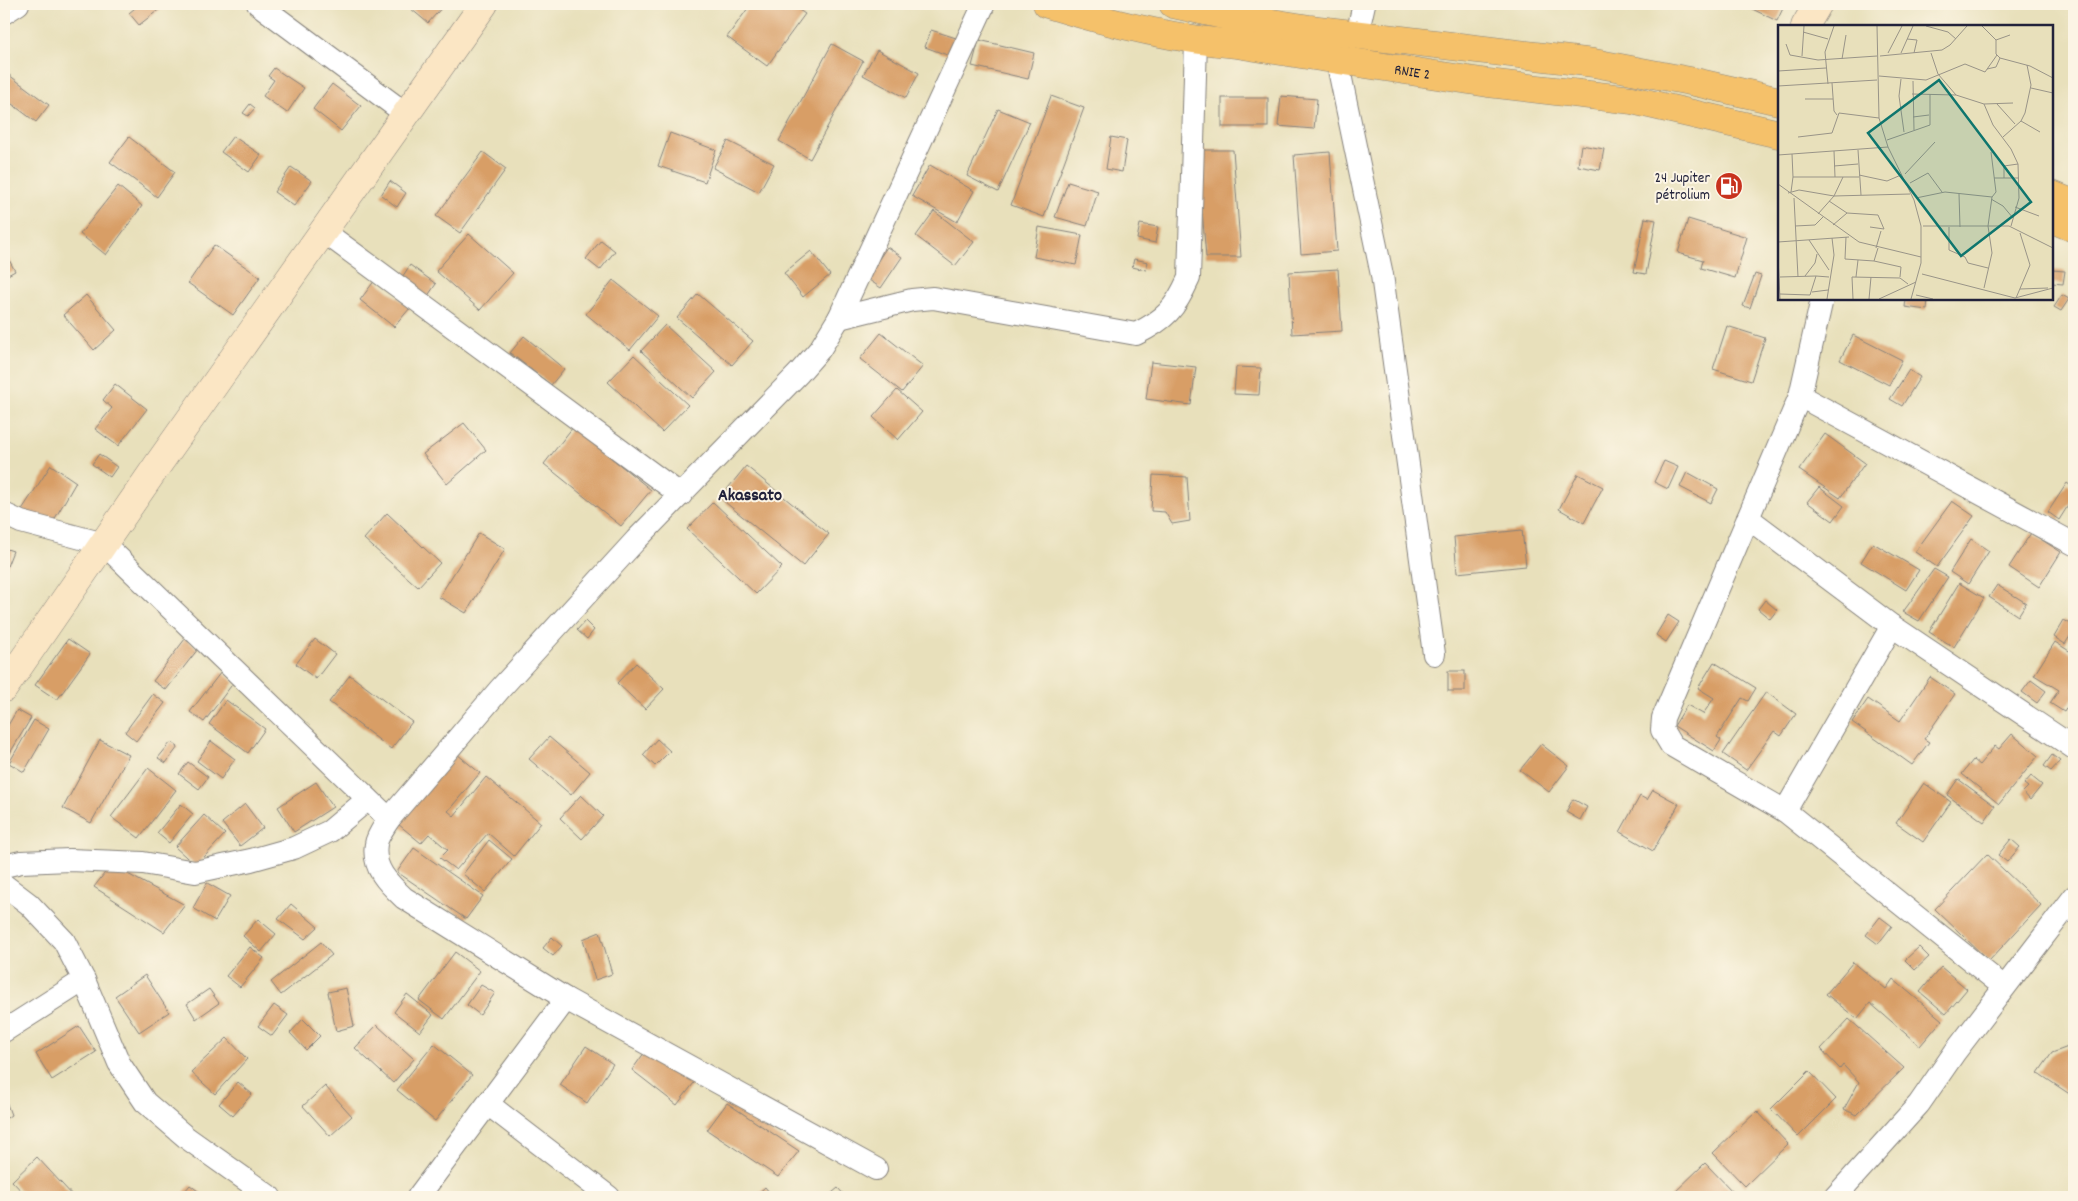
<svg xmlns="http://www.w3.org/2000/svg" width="2078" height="1201" font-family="Dekko,sans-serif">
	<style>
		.building { fill: #d89e66 }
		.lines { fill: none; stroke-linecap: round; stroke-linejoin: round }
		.street-casing { stroke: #85817b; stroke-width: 24 }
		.secondary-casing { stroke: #85817b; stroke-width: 29 }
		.highway-casing { stroke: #85817b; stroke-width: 29 }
		.street { stroke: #fff; stroke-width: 22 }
		.secondary { stroke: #fbe6c4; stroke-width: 28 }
		.highway { stroke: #f5c16b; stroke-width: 28 }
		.labels { text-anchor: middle; stroke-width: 4; stroke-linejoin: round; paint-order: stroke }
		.street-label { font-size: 15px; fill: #22223b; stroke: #fcf5e5 }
		.poi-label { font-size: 15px; fill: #22223b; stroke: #fcf5e5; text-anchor: end }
		.quarter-label { font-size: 18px; font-weight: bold; fill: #22223b; stroke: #fcf5e5 }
		.inset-road { fill: none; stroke: #999488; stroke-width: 1 }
		.view { fill: #0f766e; fill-opacity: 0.15; stroke: #0f766e; stroke-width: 2.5 }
		.inset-edge { fill: none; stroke: #22223b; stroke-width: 2.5 }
	</style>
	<rect width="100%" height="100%" fill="#fcf5e5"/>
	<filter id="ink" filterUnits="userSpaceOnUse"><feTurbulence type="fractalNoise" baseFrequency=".02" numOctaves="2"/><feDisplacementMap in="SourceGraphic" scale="10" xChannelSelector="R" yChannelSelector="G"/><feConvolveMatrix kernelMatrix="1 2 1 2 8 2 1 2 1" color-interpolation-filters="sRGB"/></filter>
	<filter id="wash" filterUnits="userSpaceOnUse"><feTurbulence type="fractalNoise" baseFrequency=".0096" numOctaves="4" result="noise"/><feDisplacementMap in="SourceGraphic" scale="20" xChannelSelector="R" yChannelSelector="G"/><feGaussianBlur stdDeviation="1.12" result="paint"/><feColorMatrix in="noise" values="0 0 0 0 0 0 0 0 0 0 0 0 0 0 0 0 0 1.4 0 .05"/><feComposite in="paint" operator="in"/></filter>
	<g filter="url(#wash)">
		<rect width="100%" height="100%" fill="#e8e0bb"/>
		<g id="blocks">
			<g class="building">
				<path d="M140,4h26l-27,21 -10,-12z"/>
				<path d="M405,4h40l-17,19z"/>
				<path d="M751,4h39l15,10 -38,52 -40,-29z"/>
				<path d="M1742,4h43l-8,17z"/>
				<path d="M931,30l25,8 -6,18 -25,-9z"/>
				<path d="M979,40l55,13 -6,26 -56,-13z"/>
				<path d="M832,44l31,17 -53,98 -31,-18z"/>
				<path d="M877,50l42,23 -13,25 -43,-23z"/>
				<path d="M274,68l30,20 -17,25 -24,-17 11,-16 -6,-4z"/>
				<path d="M5,72l44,33 -13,17 -32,-24z"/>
				<path d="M332,84l29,22 -20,25 -28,-22z"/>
				<path d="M1051,96l33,12 -40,109 -33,-12z"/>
				<path d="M1281,96l36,3 -3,30 -36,-3z"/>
				<rect x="1222" y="98" width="46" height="29"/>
				<path d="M250,104l5,4 -7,8 -5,-3z"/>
				<path d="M998,109l32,13 -32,70 -31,-16z"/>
				<path d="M670,133l46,17 -11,32 -47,-16z"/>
				<path d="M233,136l28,19 -12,17 -28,-20z"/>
				<path d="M129,137l46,35 -18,25 -47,-35z"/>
				<path d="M1111,137l16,3 -5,32 -16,-3z"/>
				<path d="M728,141l46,23 -15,28 -46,-24z"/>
				<path d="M1581,145l23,4 -4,21 -22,-4z"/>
				<path d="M1197,150h36l8,107h-35z"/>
				<path d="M483,152l23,17 -46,64 -24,-17z"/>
				<path d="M1330,152l7,99 -36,3 -7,-99z"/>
				<path d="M930,165l44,26 -17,31 -45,-26z"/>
				<path d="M291,167l21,14 -18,25 -20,-14z"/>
				<path d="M390,181l16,12 -9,14 -16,-12z"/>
				<path d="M1068,182l30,9 -11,35 -32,-9z"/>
				<path d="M118,186l24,20 -36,49 -26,-21z"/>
				<path d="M934,211l40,31 -19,24 -39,-30z"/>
				<path d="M1645,218l11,2 -10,54 -12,-2z"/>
				<path d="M1688,219l59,18 -12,41 -34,-10 2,-8 -25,-7z"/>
				<path d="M1140,224l18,3 -3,16 -18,-4z"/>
				<path d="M1039,227l43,8 -6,30 -42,-8z"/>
				<path d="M469,234l44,39 -33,37 -44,-39z"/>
				<path d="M601,240l14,11 -15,19 -14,-11z"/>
				<path d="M214,245l46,32 -27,38 -45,-32z"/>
				<path d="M887,247l15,10 -21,31 -15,-10z"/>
				<path d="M811,251l19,24 -27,22 -19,-24z"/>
				<path d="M6,254l9,17 -11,6v-22z"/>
				<path d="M1134,259l14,3 -2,8 -14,-3z"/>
				<path d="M410,265l26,19 -9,13 -26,-18z"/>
				<path d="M1338,269l4,62 -50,3 -3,-62z"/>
				<path d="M2052,270l13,1 -2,13 -11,-1z"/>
				<path d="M1755,274l6,2 -11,32 -7,-2z"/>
				<path d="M375,280l35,28 -16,19 -34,-27z"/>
				<path d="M613,280l45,36 -28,34 -44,-36z"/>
				<path d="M698,294l55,47 -21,24 -55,-47z"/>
				<path d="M86,295l30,35 -22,20 -31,-35z"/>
				<path d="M2062,295l7,4 -8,12 -7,-4z"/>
				<path d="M1906,299h22l-1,11 -22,-3z"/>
				<path d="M665,325l51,47 -24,26 -51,-47z"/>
				<path d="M1727,326l38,12 -14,43 -38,-12z"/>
				<path d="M881,333l42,33 -21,26 -42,-33z"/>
				<path d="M1853,335l49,25 -13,25 -49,-25z"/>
				<path d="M524,336l40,33 -13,16 -41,-32z"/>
				<path d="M634,355l54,50 -26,27 -54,-50z"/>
				<path d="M1151,362l45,5 -5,38 -45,-6z"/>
				<path d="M1236,367l25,1 -2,27 -25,-1z"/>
				<path d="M1909,370l11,7 -18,29 -12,-7z"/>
				<path d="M115,384l32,25 -29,37 -23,-17 17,-21 -9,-8z"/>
				<path d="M897,390l25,22 -24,28 -25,-23z"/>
				<path d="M464,423l22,27 -39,34 -24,-30z"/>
				<path d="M573,427l78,63 -30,36 -77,-62z"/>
				<path d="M1825,434l40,29 -25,35 -41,-28z"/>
				<path d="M99,454l18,13 -7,10 -18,-13z"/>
				<path d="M1664,461l14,6 -10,22 -14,-7z"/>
				<path d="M51,465l25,17 -26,45 -29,-16z"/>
				<path d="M746,466l83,68 -26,32 -83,-68z"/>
				<path d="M1687,472l31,17 -7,14 -31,-16z"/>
				<path d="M1578,474l25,13 -19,36 -25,-14z"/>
				<path d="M1153,475l34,2 3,44 -18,3 -7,-12 -14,-1z"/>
				<path d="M2067,483l7,5v8l-15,24 -11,-8z"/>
				<path d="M1819,487l25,19 -11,15 -26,-19z"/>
				<path d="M1952,501l22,15 -37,51 -22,-15z"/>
				<path d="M713,502l69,65 -26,27 -69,-65z"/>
				<path d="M387,513l53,50 -22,24 -54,-48z"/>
				<path d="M1522,530l4,36 -69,7 -3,-36z"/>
				<path d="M479,533l26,16 -39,64 -27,-16z"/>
				<path d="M2031,533l30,19 -22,35 -30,-20z"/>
				<path d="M1971,539l18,12 -21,33 -18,-12z"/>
				<path d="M1873,543l46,27 -13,20 -45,-28z"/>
				<path d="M4,548l9,3 -9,23z"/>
				<path d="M1934,569l14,8 -29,44 -16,-9z"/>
				<path d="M1959,583l25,15 -30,49 -25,-15z"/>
				<path d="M1997,585l29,18 -8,13 -29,-19z"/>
				<path d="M1765,600l12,10 -7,9 -12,-10z"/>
				<path d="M1668,615l11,7 -13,20 -10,-7z"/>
				<path d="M2064,620l10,6v4l-9,14 -11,-7z"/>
				<path d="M585,621l9,9 -7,9 -10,-9z"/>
				<path d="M68,639l22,15 -33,46 -22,-15z"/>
				<path d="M185,639l13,10 -32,41 -13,-9z"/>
				<path d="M315,639l20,15 -19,25 -20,-15z"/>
				<path d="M2055,642l19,12v42l-10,16 -14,-9 9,-13 -25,-15z"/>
				<path d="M1714,662l42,26 -8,13 -6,-3 -25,39 4,3 -7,11 -40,-25 13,-21 16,9 11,-16 -16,-10z"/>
				<path d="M636,663l28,26 -19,20 -28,-26z"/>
				<rect x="1448" y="671" width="17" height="20"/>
				<path d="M221,672l13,10 -30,40 -14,-10z"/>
				<path d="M350,675l62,47 -21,27 -62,-47z"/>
				<path d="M1930,677l25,17 -31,45 5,3 -17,23 -60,-43 16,-23 32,22z"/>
				<path d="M2031,680l15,11 -9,12 -15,-11z"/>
				<path d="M1766,692l30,22 -15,22 -7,-5 -28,39 -23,-16z"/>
				<path d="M153,694l12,9 -29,38 -11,-9z"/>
				<path d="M226,700l39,29 -17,24 -39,-29z"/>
				<path d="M17,710l14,8 -24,40 -3,-2v-24z"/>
				<path d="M34,720l15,9 -25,43 -15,-9z"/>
				<path d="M2012,734l26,22 -39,48 -37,-30 11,-14 6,5 16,-19 4,3z"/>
				<path d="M549,737l41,35 -19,23 -42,-36z"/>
				<path d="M657,739l13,12 -15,15 -12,-11z"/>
				<path d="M100,740l29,15 -38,68 -28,-15z"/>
				<path d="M211,741l24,18 -14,20 -24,-18z"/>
				<path d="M171,742l7,5 -12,16 -8,-5z"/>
				<path d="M1541,744l28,22 -20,26 -29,-22z"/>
				<path d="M457,754l23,19 -32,38 6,5 32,-39 55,46 -27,33 -26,-23 -32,37 -16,-12 8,-8 -19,-16 -8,9 -23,-19z"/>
				<path d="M2052,755l8,6 -9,10 -7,-5z"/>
				<path d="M188,762l20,15 -9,12 -20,-15z"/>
				<path d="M148,768l28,22 -37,48 -28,-21z"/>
				<path d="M2031,776l11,9 -12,15 -7,-8 5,-5 -4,-3z"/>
				<path d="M1958,779l37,27 -11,16 -37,-27z"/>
				<path d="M316,782l17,25 -39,25 -16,-25z"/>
				<path d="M1924,783l27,19 -28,40 -27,-19z"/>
				<path d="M1653,790l26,14 -26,47 -33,-19 20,-36 7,4z"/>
				<path d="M581,795l22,21 -21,23 -22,-21z"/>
				<path d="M1573,799l14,8 -7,13 -14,-8z"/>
				<path d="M181,804l12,10 -24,29 -12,-10z"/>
				<path d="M245,804l18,24 -23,18 -18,-23z"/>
				<path d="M204,815l21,19 -29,32 -21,-19z"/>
				<path d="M2011,839l9,8 -13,15 -9,-7z"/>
				<path d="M489,840l23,19 -27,33 -22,-18z"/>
				<path d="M414,848l69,48 -17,23 -69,-47z"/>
				<path d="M1987,854l54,51 -52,56 -54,-52z"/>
				<path d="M111,865l74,40 -21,27 -70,-45z"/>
				<path d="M207,883l23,13 -15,25 -22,-13z"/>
				<path d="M291,904l27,23 -13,12 -27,-20z"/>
				<path d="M1880,917l12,9 -14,18 -12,-9z"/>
				<path d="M258,919l18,15 -15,18 -18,-16z"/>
				<path d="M600,932l12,42 -17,6 -12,-41z"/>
				<path d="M552,937l10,9 -9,10 -10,-8z"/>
				<path d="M321,942l11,13 -51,40 -10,-13z"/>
				<path d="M250,947l14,11 -24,29 -14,-11z"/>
				<path d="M1919,947l10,10 -14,13 -10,-10z"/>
				<path d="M455,952l25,19 -36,48 -25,-19z"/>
				<path d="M1853,962l33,27 7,-10 49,41 -22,26 -50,-43 -13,16 -31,-25z"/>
				<path d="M1941,967l26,22 -21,25 -26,-22z"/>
				<path d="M145,975l24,37 -30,20 -24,-36z"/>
				<path d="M481,985l14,8 -15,22 -13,-10z"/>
				<path d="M346,988l8,38 -18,5 -8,-39z"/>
				<path d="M209,989l10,14 -23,16 -9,-15z"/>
				<path d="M407,994l26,21 -13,17 -26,-20z"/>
				<path d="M274,1005l14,10 -16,21 -14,-10z"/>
				<path d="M303,1019l17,17 -14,14 -16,-17z"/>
				<path d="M1849,1019l55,49 -48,47 -12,-6 15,-27 -16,-17 -3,4 -19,-20z"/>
				<path d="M377,1025l37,34 -21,24 -38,-35z"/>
				<path d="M79,1026l17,26 -44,28 -16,-26z"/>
				<path d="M227,1038l20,21 -32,35 -24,-22z"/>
				<path d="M434,1044l38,31 -37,46 -38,-31z"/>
				<path d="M586,1046l27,18 -26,39 -27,-18z"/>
				<path d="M2068,1047l6,4v46l-36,-24 14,-20z"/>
				<path d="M647,1049l50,30 -20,26 -45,-35z"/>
				<path d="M1809,1071l27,28 -38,38 -27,-28z"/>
				<path d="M238,1082l14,12 -19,22 -14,-12z"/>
				<path d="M325,1086l27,30 -22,20 -27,-30z"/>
				<path d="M4,1096l7,19 -7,5z"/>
				<path d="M727,1103l72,48 -21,26 -71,-47z"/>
				<path d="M1757,1111l31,33 -43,42 -32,-33z"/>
				<path d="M37,1157l37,40h-47l-15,-16z"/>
				<path d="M1705,1163l31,32 -3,2h-63z"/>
				<path d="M190,1185l16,12h-26z"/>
				<path d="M765,1187l8,10h-19z"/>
				<path d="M838,1188l8,9h-19z"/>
			</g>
		</g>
	</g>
	<g filter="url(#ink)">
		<use href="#blocks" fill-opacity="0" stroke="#85817b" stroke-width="1"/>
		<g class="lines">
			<g class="street-casing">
				<g id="street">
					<path d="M258,4l148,110"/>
					<path d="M4,13l14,-9"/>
					<path d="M1357,35l7,-31"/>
					<path d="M1337,60l45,215 52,379"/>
					<path d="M323,231l358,264"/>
					<path d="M1822,299l-22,97 -137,322 -1,12 9,15 114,66 219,176"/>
					<path d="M839,318l73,-18 21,-2 203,36c30,-15 39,-25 53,-56l7,-237"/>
					<path d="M1800,396l274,148"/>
					<path d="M4,514l17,8 83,22 285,275c-4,7 -12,17 -13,25 -4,24 12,39 28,54l162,101 310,170"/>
					<path d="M1748,518l144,108 182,122"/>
					<path d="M1785,811l107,-185"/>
					<path d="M389,819l111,-130 136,-149 163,-167 21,-24 19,-31 145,-314"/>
					<path d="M4,866l17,-4 49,-2 73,3 52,9 56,-12 43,-12 36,-17 38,-32"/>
					<path d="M4,885l25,19 35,37 20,39 35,83 26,39 42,36 83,59"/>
					<path d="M4,1031l80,-51"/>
					<path d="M488,1104l121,93"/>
					<path d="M418,1197l148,-198"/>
					<path d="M1835,1197l84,-93 36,-52 119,-155"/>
				</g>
			</g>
			<g class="secondary-casing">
				<g id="secondary">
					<path d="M1805,26l13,-22"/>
					<path d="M4,688l155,-225 325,-459"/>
				</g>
			</g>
			<g class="highway-casing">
				<g id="highway">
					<path id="s1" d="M1047,4c61,19 125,35 189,40l252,39 144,17 147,34"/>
					<path d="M1173,4l55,12 82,13 284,34 101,19 84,19"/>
					<path d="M2052,195l22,9"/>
					<path d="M2052,219l22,9"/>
				</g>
			</g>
			<use href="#street" class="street"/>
			<use href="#secondary" class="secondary"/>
			<use href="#highway" class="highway"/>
		</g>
	</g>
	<defs>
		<g id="fuel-disc" transform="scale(1.4375)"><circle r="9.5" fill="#c8321e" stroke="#fcf5e5"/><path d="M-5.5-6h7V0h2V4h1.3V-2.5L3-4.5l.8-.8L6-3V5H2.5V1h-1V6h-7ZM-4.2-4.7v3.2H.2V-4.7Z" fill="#fff"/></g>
	</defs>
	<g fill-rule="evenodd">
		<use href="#fuel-disc" x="1729" y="186"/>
	</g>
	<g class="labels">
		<g class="street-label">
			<text dy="5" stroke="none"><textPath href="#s1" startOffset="372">RNIE 2</textPath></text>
		</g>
		<g class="poi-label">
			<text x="1710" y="182">24 Jupiter<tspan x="1710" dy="17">pétrolium</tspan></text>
		</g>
		<g class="quarter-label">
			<text x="750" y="500">Akassato</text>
		</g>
	</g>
	<g transform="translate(1778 25)">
		<rect width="275" height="275" fill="#e8e0bb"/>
		<path class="inset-road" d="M99,1l2,92 9,29 26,53 7,26v37l-10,36M148,1l22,6 8,7M204,1l14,14 14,-5M25,7l25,7M129,14l10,1 -3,13M218,15v14l4,4 30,8 23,12M8,19l4,11 28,5 59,-4M110,28l14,-27M123,28l12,-27M153,28l7,21 18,21M24,31l2,-30M102,31l62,-6 8,-5 17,-19M64,34l4,-24M209,44l9,-2 4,-9M0,46l48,-3M101,51l47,4 39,-16 20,8 12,-17M123,54l-2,17 5,36M135,56l1,49M54,58l2,28 3,4M50,59l-3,-32 9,-26M0,61l99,-6M253,63l22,5M134,69l44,1 28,9 29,-1M27,74h28M206,79l9,21 18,24 7,15 -14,2v12M219,79l18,20M135,92l16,-2M243,96l19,11M20,112l34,-4 7,-20 40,5M225,112l18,-16 4,-8 6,-28 -4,-20M109,115l43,-15v-31M80,125l3,45M56,126l1,26M14,129l1,23h66M0,130l110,-8M56,141l24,-2M127,149l30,-32M81,150l28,6 14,-6M216,153h25M132,158l18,-10 14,19M0,159l81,58 62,15M13,167l2,-15M10,168l11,-3 35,6 76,-2M181,169l1,33M16,173l4,79M138,173l29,-6 47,5M213,174l12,7 10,12M51,176l18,12 31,2 6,14 -14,-2M237,182l24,9M40,189l16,-18 9,-19M55,200l14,-12M17,201l20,-1 8,-8M145,201h86l44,22M233,201l8,-28 -1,-34M171,202v23l16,7 3,6 20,5M68,212l-1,22 29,2M31,215l20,30M0,217l71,-5M98,223l5,-17M100,223l-4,13 27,6 -1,10M0,232l2,42M144,249l93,24 38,-10M27,251l10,-13 2,-9M2,252l36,-1M78,252l2,-17M206,263l8,-35 -4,-27 4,-29 4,-5 -5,-40M242,264l28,-1M34,267l16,-2M2,269l30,1 6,-19 13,1M138,270l17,4M238,273l14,-33 -10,-32M49,274l7,-44 -2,-17M75,274l-1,-22 48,1 8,6M91,274l2,-22M101,274l37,-17"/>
		<path class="view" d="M161,55l92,122 -70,54 -93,-123z"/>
		<rect width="275" height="275" class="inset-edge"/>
	</g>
	<rect width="2078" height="1201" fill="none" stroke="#fcf5e5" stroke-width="20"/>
</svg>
